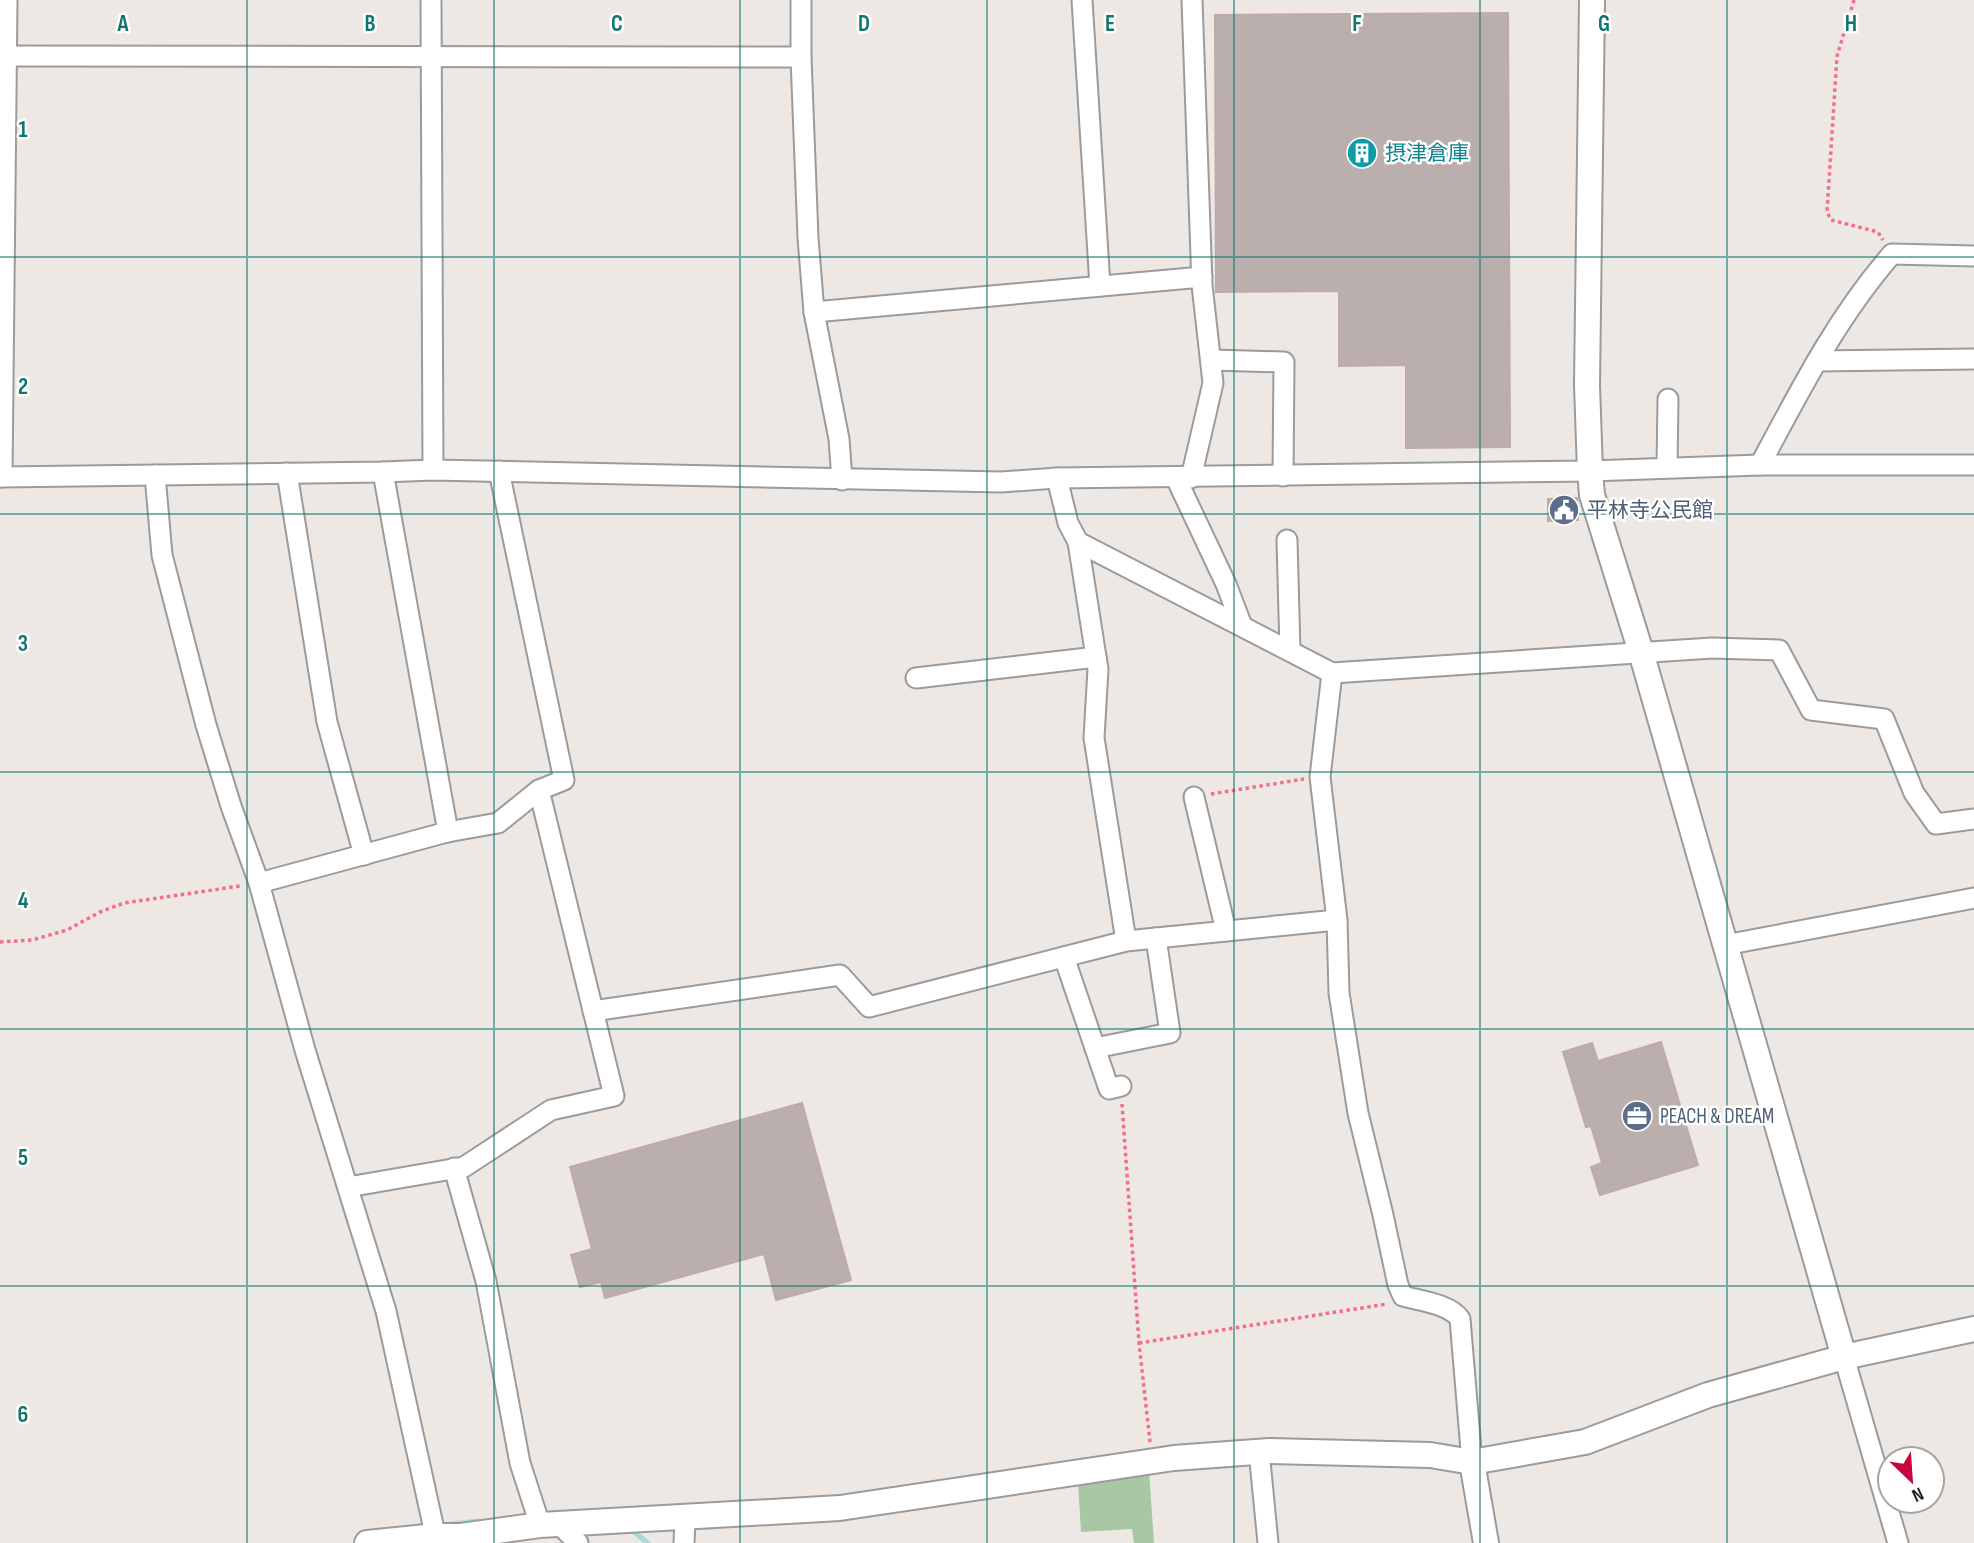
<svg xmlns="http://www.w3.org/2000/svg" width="1974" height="1543" font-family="'Sofia Sans Condensed','Noto Sans JP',sans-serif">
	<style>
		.cemetery { fill: #aac7a5 }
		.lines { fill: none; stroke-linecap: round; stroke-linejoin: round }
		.stream { stroke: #a5dbd8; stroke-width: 5 }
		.building { fill: #bbafad; stroke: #c0aaa6; stroke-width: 2 }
		.minor-casing { stroke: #9b9b9b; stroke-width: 23 }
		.tertiary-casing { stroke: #9b9b9b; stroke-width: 28 }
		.path { stroke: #f76d86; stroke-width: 3.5; stroke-dasharray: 3.5 3.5; stroke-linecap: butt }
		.minor { stroke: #fff; stroke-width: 19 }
		.tertiary { stroke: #fff; stroke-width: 24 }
		.grid { fill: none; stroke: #0f766e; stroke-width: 2; stroke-opacity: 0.55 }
		.labels { text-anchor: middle; stroke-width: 5; stroke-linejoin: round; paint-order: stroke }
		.culture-label { font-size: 21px; fill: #0d838f; stroke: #fff; text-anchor: start }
		.service-label { font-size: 21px; fill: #4e5e75; stroke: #fff; text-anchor: start }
		.grid-label { font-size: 23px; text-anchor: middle; font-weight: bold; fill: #0f766e; stroke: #fff; stroke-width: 5; stroke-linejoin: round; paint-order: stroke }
	</style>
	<rect width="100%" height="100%" fill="#eee8e4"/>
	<path class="cemetery" d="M1149,1470l5,73h-20l-2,-14 -51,3 -3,-49z"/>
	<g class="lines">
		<g class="stream">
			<path d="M450,1524l29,-3"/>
			<path d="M629,1528l19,15"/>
		</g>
	</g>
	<g class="building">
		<path d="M1508,13l2,434 -104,1v-83l-67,1v-75l-123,1 -1,-277z"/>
		<path d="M1577,498l1,22 -30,1v-22z"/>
		<path d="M1661,1042l37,123 -98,30 -9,-28 11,-4 -11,-37 -5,1 -23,-75 29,-9 6,18z"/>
		<path d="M802,1103l49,177 -75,20 -12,-46 -159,44 -4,-16 -21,5 -9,-32 21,-6 -22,-82z"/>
	</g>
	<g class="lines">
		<g class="minor-casing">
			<g id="minor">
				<path d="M431,0l2,470"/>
				<path d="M801,0v57l7,181 6,74 25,127 3,41"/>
				<path d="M1082,0l18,286"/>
				<path d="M0,56l801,1"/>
				<path d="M814,312l388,-35"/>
				<path d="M1211,360l73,2 -1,114"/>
				<path d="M1817,361l157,-2"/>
				<path d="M1760,465c39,-73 77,-148 132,-211l82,2"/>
				<path d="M1667,467l1,-68"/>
				<path d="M383,472l65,360"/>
				<path d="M287,473l40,249 37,133"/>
				<path d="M155,475l7,80 44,170 25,81 28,77 46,167 81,261 51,232"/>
				<path d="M0,477l383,-5 50,-2 568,12 56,-4 533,-7 170,-6h214"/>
				<path d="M2,477l5,-477"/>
				<path d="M1057,478l11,45 10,19 18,115 2,12 -4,69 32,203"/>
				<path d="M1176,478l50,106 16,42"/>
				<path d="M1191,478l22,-95 -11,-98 -10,-285"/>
				<path d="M1287,540l3,111"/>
				<path d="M1078,542l254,131 380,-25 67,2 32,60 73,9 30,74 22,31 38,-5"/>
				<path d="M1332,673l-12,104 17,143 2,73 19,120 25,102 15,70 5,11c17,5 47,8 57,23l12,143"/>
				<path d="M916,678l180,-21"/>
				<path d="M1194,797l32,134"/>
				<path d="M259,883l188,-51 51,-9 41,-33 25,-10 -65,-309"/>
				<path d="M1725,945l249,-47"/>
				<path d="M1064,957l45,132 12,-3"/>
				<path d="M593,1011l247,-36 29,32 257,-66 211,-21"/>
				<path d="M1095,1048l75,-15 -14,-95"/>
				<path d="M454,1168l32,113 34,182 20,62"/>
				<path d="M348,1187l116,-20 87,-57 63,-14 -75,-306"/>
				<path d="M1844,1357l54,186"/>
				<path d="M1259,1451l9,92"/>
				<path d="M560,1525l18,18"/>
				<path d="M684,1543l1,-25"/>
			</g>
		</g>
		<g class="tertiary-casing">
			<g id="tertiary">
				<path d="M1592,0l-5,385 3,86 2,24 49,157 203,705"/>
				<path d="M1472,1462l14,81"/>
				<path d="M367,1543l69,-7h25l79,-11 300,-17 334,-50 95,-7 161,4 42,7 113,-20 123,-47 136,-38 130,-28"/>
			</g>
		</g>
		<g class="path">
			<path d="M1854,0l-17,56 -10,156 4,8 47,12 5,8"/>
			<path d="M1211,794l93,-15"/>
			<path d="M0,942l32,-2 35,-10 33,-18 24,-9 116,-17"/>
			<path d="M1122,1104l17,239 11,99"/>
			<path d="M1139,1343l248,-39"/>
		</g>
		<use href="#minor" class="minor"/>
		<use href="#tertiary" class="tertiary"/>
	</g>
	<path class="grid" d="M247,0v1543M494,0v1543M740,0v1543M987,0v1543M1234,0v1543M1480,0v1543M1727,0v1543M0,257h1974M0,514h1974M0,772h1974M0,1029h1974M0,1286h1974"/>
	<defs>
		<g id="building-disc" transform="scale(1.575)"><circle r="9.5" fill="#0f9aa8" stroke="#fff"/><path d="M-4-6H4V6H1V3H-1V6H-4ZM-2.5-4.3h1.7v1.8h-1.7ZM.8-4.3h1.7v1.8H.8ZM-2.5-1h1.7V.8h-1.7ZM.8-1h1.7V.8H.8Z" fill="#fff"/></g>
		<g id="civic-disc" transform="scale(1.575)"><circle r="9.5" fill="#5c6f8a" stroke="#fff"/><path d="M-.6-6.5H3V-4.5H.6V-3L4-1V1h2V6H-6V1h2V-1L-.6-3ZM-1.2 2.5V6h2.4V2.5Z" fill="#fff"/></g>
		<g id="office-disc" transform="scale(1.575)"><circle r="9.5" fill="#5c6f8a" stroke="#fff"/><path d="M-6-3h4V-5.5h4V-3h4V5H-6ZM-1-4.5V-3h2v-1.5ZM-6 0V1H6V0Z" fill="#fff"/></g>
	</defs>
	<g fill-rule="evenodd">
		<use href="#building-disc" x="1362" y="153"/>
		<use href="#civic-disc" x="1564" y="510"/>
		<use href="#office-disc" x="1637" y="1116"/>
	</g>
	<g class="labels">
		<g class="culture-label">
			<text x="1385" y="160">摂津倉庫</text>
		</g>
		<g class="service-label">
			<text x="1587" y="517">平林寺公民館</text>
			<text x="1660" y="1123">PEACH &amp; DREAM</text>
		</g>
	</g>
	<g class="grid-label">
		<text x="123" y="31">A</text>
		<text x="370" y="31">B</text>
		<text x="617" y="31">C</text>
		<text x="864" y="31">D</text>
		<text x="1110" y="31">E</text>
		<text x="1357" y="31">F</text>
		<text x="1604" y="31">G</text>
		<text x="1851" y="31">H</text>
		<text x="23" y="137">1</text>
		<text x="23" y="394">2</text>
		<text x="23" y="651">3</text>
		<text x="23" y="908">4</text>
		<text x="23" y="1165">5</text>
		<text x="23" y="1422">6</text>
	</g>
	<g transform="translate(1911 1480) rotate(155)"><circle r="33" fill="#ffffff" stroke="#a5a5a5" stroke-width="2"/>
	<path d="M0-5L12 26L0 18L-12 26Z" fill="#c7043d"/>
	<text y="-10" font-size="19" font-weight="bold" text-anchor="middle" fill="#1e1e1e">N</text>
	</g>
</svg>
